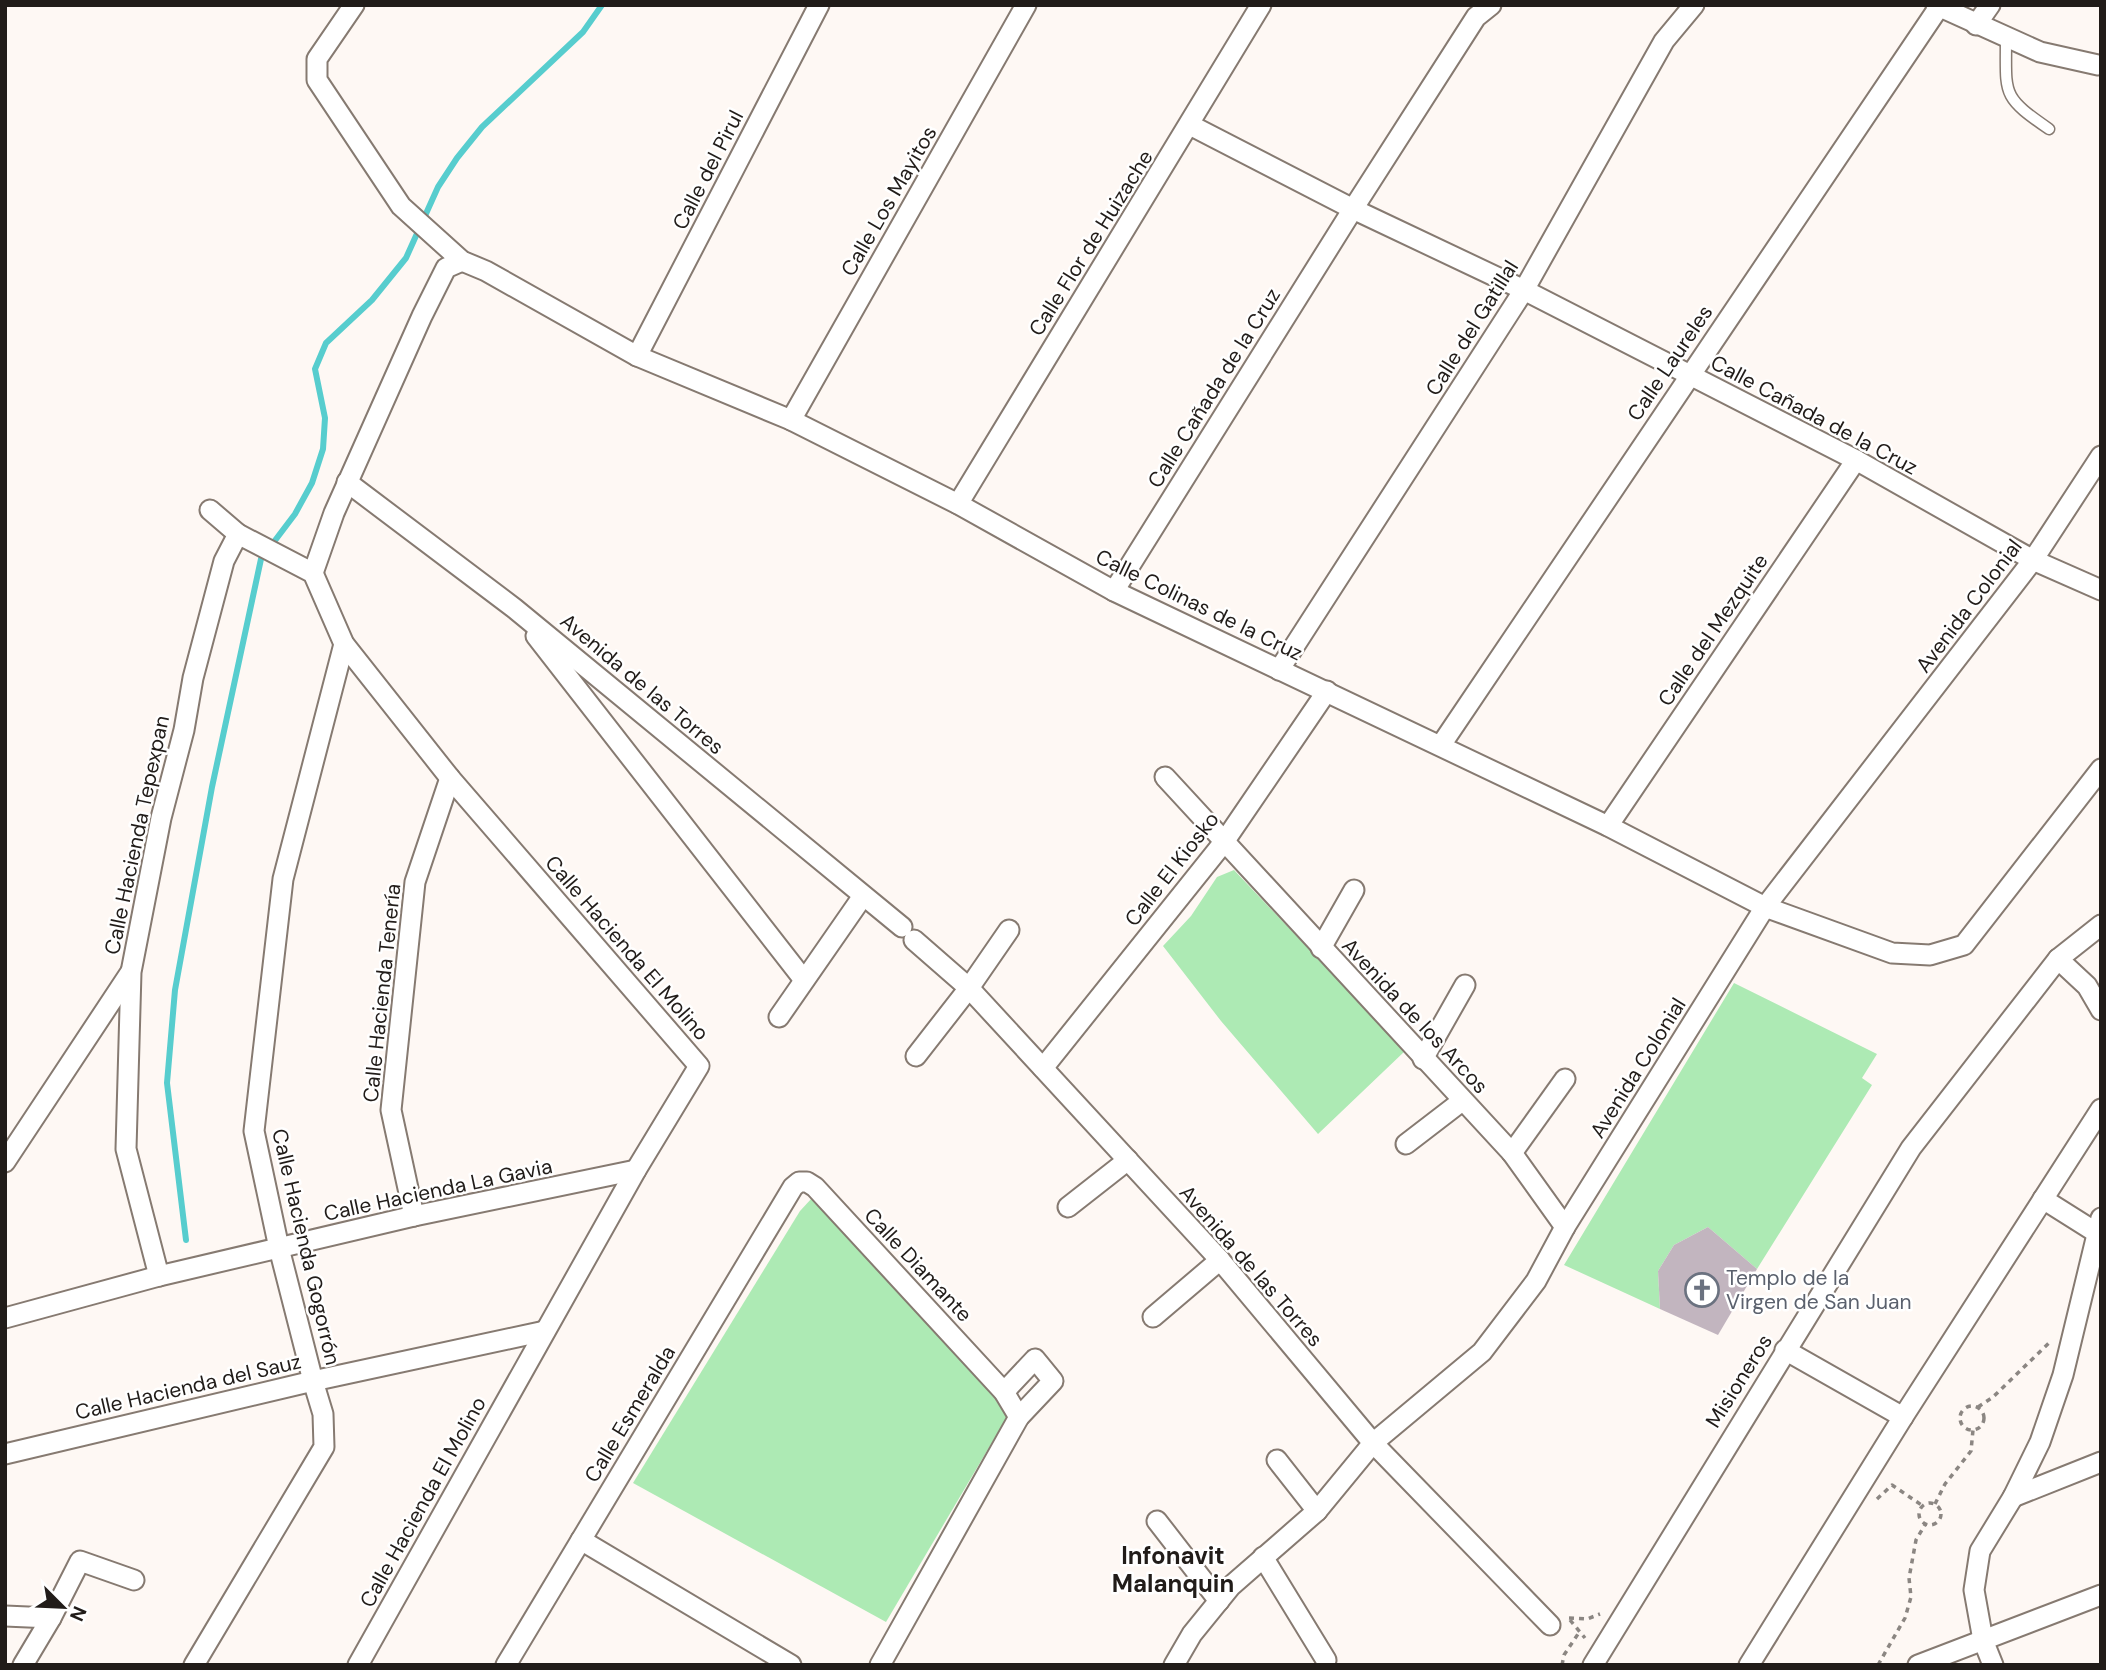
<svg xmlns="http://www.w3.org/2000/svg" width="2106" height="1670" font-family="'DM Sans',sans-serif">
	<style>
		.green { fill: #adeab4 }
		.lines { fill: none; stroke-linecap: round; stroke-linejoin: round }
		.stream { stroke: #57cdce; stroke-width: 6 }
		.building { fill: #c2b5bf }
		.lane-casing { stroke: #867a71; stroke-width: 13 }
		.street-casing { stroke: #867a71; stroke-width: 23 }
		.path { stroke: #8b8682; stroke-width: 3.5; stroke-dasharray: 5 5; stroke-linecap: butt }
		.lane { stroke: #fff; stroke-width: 10 }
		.street { stroke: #fff; stroke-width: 19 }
		.labels { text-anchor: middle; stroke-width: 5; stroke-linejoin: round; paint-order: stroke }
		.street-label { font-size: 21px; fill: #211c19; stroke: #fff }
		.worship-label { font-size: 21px; fill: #5b616d; stroke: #fff; text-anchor: start }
		.quarter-label { font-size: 24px; font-weight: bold; fill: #211c19; stroke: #fff }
	</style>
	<rect width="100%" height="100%" fill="#fef8f4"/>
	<g class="green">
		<path d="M1234,870l171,181 -87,83 -97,-113 -58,-75 28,-30 26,-39z"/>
		<path d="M1734,983l143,71 -15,24 10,7 -115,184 -49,-42 -34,18 -16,26 2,38 -96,-44z"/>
		<path d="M812,1198l175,189 20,30 -121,205 -253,-139 167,-272z"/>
	</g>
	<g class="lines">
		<path class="stream" d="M186,1240l-19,-157 8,-93 37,-203 49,-228 34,-45 17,-31 11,-34 2,-31 -10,-49 11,-26 46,-43 34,-42 32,-71 19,-29 25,-31 101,-95 19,-27"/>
	</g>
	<path class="building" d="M1708,1227l49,42 -39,66 -58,-26 -2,-38 16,-26z"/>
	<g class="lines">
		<g class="lane-casing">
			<path id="lane" d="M2006,38c0,57 -5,58 43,91"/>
		</g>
		<g class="street-casing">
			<g id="street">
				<path d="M354,5l-37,54v21l84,126 61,55 24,10 151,85 154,64 167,84 156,87 494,235 157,81 127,46 38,2 34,-10 137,-176"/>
				<path d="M1936,5l104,47 58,13"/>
				<path d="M1976,25l14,-20"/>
				<path d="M1190,125l163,84 171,81 332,170 177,100 68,30"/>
				<path d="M637,356l182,-351"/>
				<path d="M791,420l235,-415"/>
				<path d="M347,482l167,126 388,319"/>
				<path d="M958,504l303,-499"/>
				<path d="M210,510l28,24 75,39 31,71 106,134 249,288 -63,104 -278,495"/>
				<path d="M313,573l21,-60 88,-197 24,-48 16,-7"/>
				<path d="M1114,591l239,-382 123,-192 15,-12"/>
				<path d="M536,636l268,344"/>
				<path d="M1279,670l245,-380 140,-249 30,-36"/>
				<path d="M1441,745l498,-738"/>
				<path d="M1165,777l347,376 53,74"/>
				<path d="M1608,826l248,-366"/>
				<path d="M914,940l55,48 251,272 153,183 177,182"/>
				<path d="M1321,948l33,-58"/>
				<path d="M2058,959l29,27 14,24"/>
				<path d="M779,1017l84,-121"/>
				<path d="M916,1056l53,-68 40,-58"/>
				<path d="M1423,1059l42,-74"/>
				<path d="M1043,1068l181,-226 103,-151"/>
				<path d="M1406,1144l56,-43"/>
				<path d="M1512,1153l53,-74"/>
				<path d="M5,1162l125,-189"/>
				<path d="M2043,1199l54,34"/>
				<path d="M1068,1207l60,-47"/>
				<path d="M414,1216l-23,-106 24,-228 35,-104"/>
				<path d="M159,1276l-33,-127 5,-177 30,-154 23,-88 9,-52 31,-117 14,-27"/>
				<path d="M1153,1317l67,-57"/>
				<path d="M5,1318l154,-42 255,-60 222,-46"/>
				<path d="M1785,1350l118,67"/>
				<path d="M5,1454l308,-73 232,-50"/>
				<path d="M1277,1460l40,51"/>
				<path d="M2013,1497l88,-35"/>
				<path d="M1157,1521l62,80"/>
				<path d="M581,1540l210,125"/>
				<path d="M1263,1557l63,103"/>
				<path d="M5,1616l46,2"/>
				<path d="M23,1665l28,-47 29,-57 54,19"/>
				<path d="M194,1665l130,-218 -1,-33 -10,-33 -34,-133 -25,-117 29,-252 61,-235"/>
				<path d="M506,1665l287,-478 6,-5h8l8,5 189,205 15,25"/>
				<path d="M880,1665l139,-248 34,-36 -18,-22 -31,33"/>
				<path d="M1174,1665l18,-31 39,-48 86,-75 56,-68 109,-91 54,-71 29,-54 200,-320 268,-347 68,-104"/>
				<path d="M1593,1665l318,-517 147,-189 43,-34"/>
				<path d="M1749,1665l154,-248 198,-308"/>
				<path d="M1918,1665l183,-70"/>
				<path d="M1993,1665l-10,-25 -9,-50 6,-39 33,-54 27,-55 23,-67 38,-157"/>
			</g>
		</g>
		<g class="path">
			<circle cx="1972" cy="1418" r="12"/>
			<path d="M1978,1407l15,-10 57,-55"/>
			<path d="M1877,1499l15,-14 31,21"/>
			<circle cx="1930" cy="1514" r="11"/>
			<path d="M1935,1504l10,-20 26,-33 2,-21"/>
			<path d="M1569,1618l18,1 13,-5"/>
			<path d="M1570,1620l15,18"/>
			<path d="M1562,1665l2,-10 16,-24"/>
			<path d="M1878,1665l27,-47 6,-21 -2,-19 7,-38 10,-17"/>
		</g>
		<use href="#lane" class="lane"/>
		<use href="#street" class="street"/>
	</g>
	<defs>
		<g id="church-ring" transform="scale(1.75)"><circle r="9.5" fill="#fff" stroke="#6b7280" stroke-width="1.5"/><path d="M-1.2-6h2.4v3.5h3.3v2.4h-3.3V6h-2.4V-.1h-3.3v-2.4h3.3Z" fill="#6b7280"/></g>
	</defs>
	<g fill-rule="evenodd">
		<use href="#church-ring" x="1702" y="1290"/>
	</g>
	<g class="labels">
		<g class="street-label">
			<text transform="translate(708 170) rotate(-63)" y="7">Calle del Pirul</text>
			<text transform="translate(889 201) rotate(-60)" y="7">Calle Los Mayitos</text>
			<text transform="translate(1091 243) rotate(-58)" y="7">Calle Flor de Huizache</text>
			<text transform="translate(1472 328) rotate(-58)" y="7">Calle del Gatillal</text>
			<text transform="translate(1670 363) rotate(-56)" y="7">Calle Laureles</text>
			<text transform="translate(1214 388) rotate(-58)" y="7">Calle Cañada de la Cruz</text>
			<text transform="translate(1814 415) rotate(28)" y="7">Calle Cañada de la Cruz</text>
			<text transform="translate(1199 605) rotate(26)" y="7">Calle Colinas de la Cruz</text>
			<text transform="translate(1969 606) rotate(-53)" y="7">Avenida Colonial</text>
			<text transform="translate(1713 630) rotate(-56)" y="7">Calle del Mezquite</text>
			<text transform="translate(642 684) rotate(40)" y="7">Avenida de las Torres</text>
			<text transform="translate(137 835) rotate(-78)" y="7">Calle Hacienda Tepexpan</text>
			<text transform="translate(1172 869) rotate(-52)" y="7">Calle El Kiosko</text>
			<text transform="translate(627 948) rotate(49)" y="7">Calle Hacienda El Molino</text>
			<text transform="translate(382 993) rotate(-84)" y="7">Calle Hacienda Tenería</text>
			<text transform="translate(1415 1016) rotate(47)" y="7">Avenida de los Arcos</text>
			<text transform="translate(1638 1068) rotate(-58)" y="7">Avenida Colonial</text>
			<text transform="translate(438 1190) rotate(-12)" y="7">Calle Hacienda La Gavia</text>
			<text transform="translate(306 1247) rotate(77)" y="7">Calle Hacienda Gogorrón</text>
			<text transform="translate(918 1265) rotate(47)" y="7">Calle Diamante</text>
			<text transform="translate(1251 1266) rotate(49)" y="7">Avenida de las Torres</text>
			<text transform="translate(1739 1381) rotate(-58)" y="7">Misioneros</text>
			<text transform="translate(188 1387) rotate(-13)" y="7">Calle Hacienda del Sauz</text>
			<text transform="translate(630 1414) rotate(-59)" y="7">Calle Esmeralda</text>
			<text transform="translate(423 1502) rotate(-61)" y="7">Calle Hacienda El Molino</text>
		</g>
		<g class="worship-label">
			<text x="1726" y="1285">Templo de la<tspan x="1726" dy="24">Virgen de San Juan</tspan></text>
		</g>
		<g class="quarter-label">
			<text x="1173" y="1564">Infonavit<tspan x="1173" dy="28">Malanquin</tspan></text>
		</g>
	</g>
	<rect width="2106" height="1670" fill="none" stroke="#211c19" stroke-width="14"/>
	<g transform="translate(63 1607) rotate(114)" stroke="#ffffff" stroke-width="5" paint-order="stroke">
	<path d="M0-5L12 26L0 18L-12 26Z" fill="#211c19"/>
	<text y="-10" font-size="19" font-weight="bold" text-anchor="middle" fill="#211c19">N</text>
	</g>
</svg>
